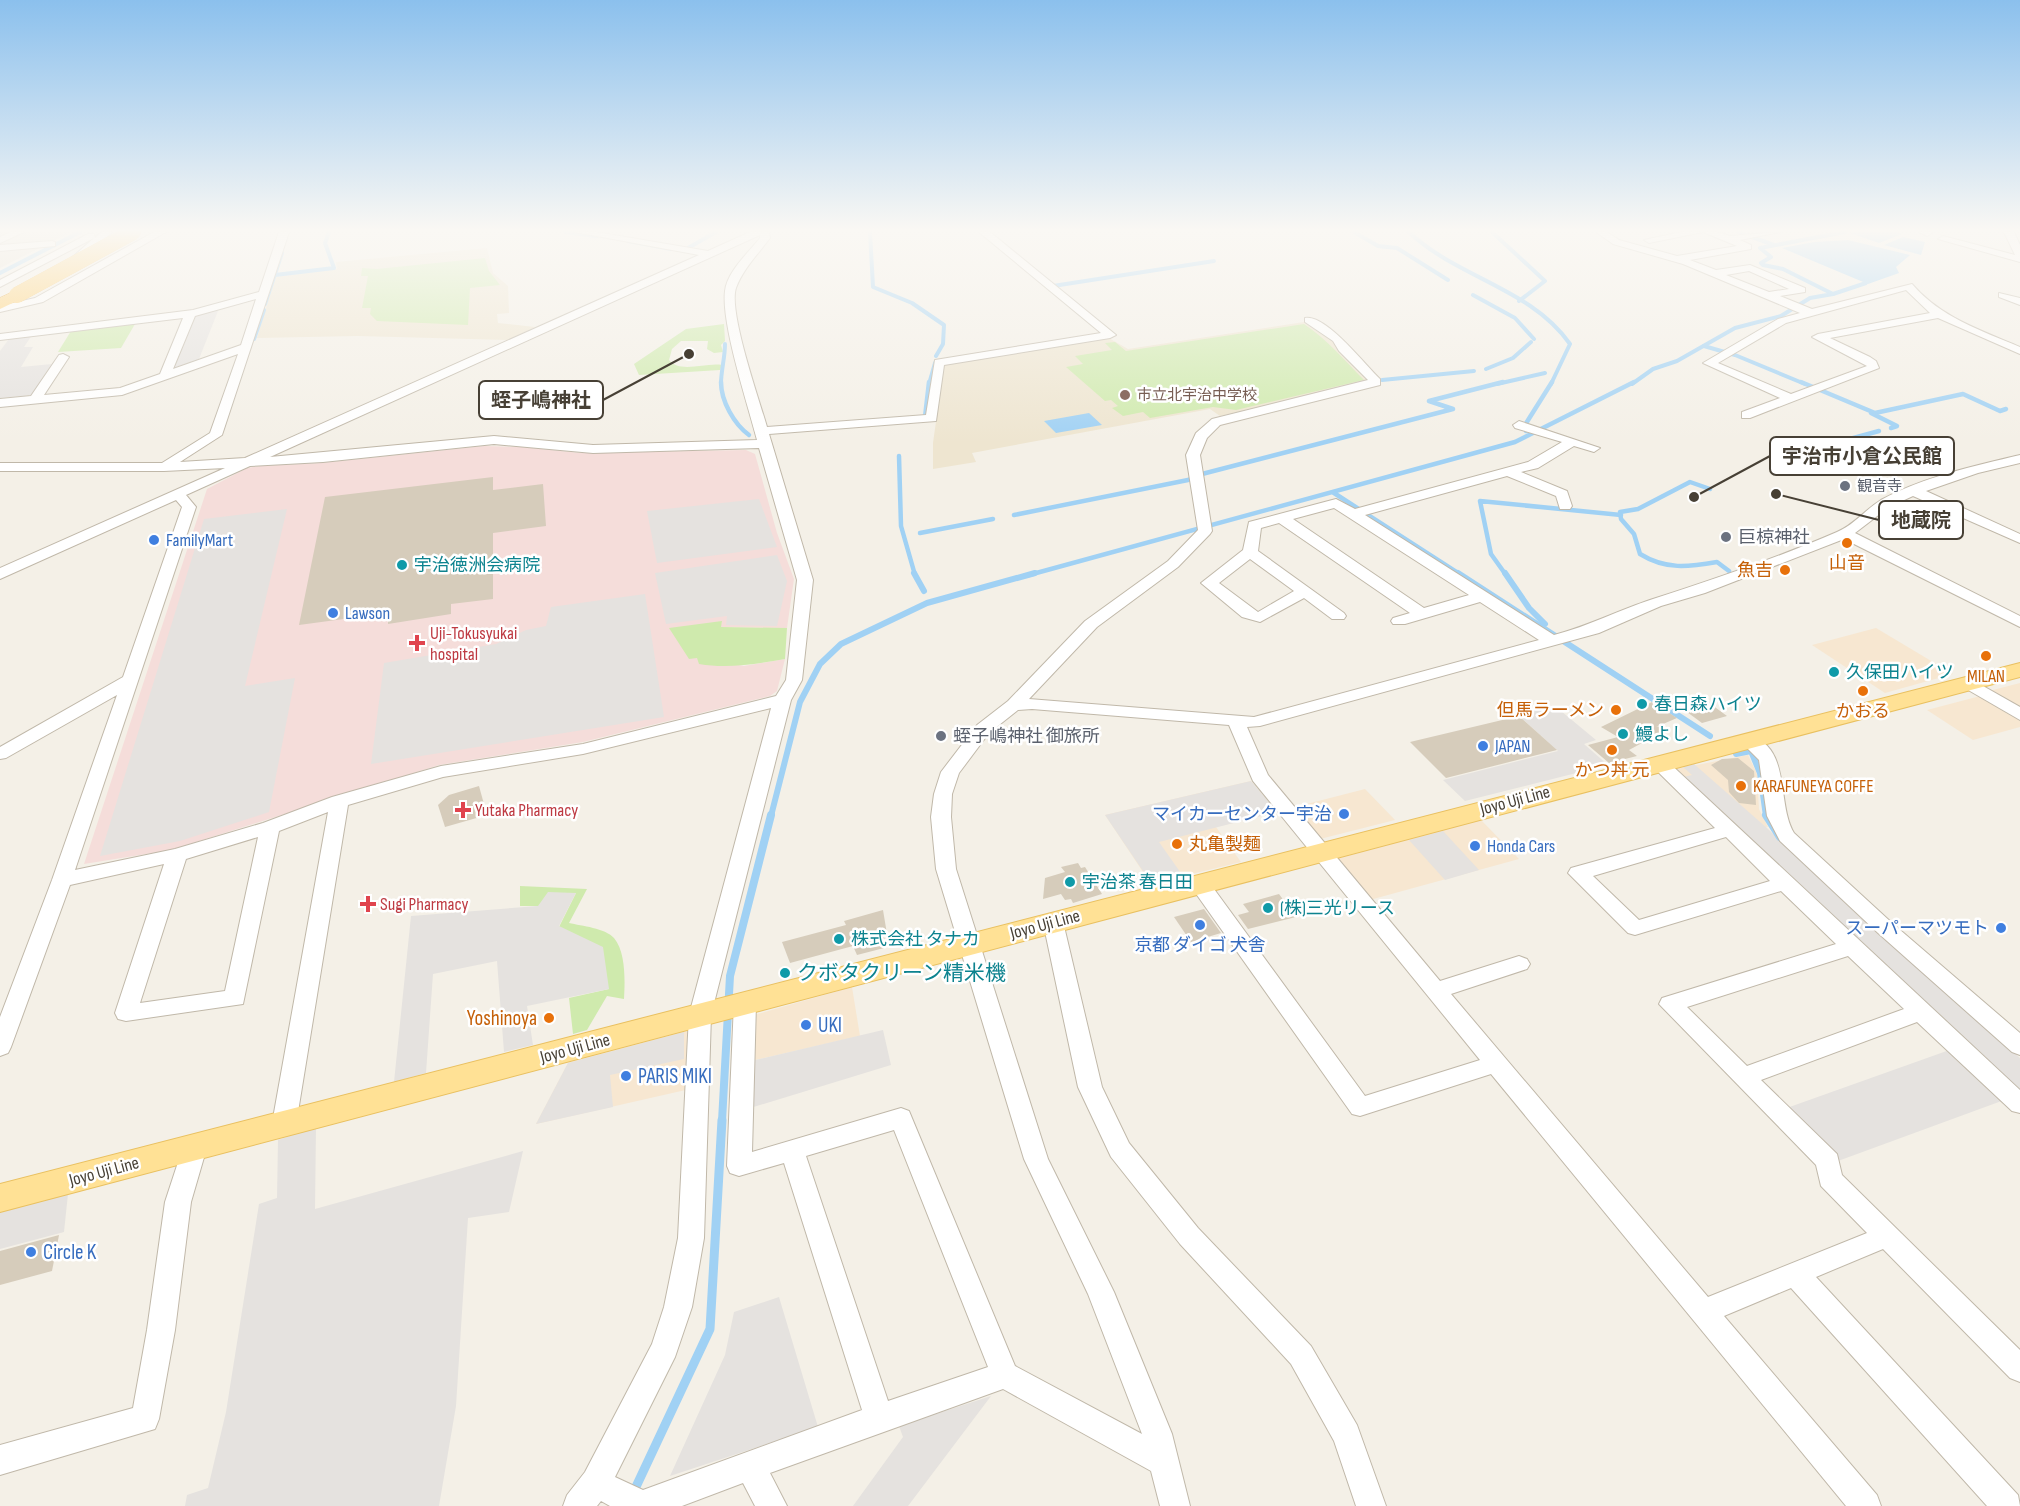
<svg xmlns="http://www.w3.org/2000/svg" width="2020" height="1506" font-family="'Sofia Sans Condensed','Noto Sans JP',sans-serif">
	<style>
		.residential { fill: #e8e2d4 }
		.commercial { fill: #f7e7d1 }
		.education { fill: #eee5d0 }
		.medical { fill: #f5ddda }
		.green { fill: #cfeaad }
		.parking { fill: #e5e2df }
		.water { fill: #a0d1f4 }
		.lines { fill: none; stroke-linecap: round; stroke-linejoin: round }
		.stream-far4 { stroke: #a0d1f4; stroke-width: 4 }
		.stream-far3 { stroke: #a0d1f4; stroke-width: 4.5 }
		.stream-far2 { stroke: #a0d1f4; stroke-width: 6 }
		.stream-far1 { stroke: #a0d1f4; stroke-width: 8 }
		.stream { stroke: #a0d1f4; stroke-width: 9 }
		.building { fill: #d6ccbb }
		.minor-casing { stroke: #c0b8a9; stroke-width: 2 }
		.major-casing { stroke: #e9c060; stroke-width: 2 }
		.highway-casing { stroke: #e5a330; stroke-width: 1 }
		.minor { fill: #fff; fill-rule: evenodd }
		.major { fill: #ffe195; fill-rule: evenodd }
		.highway { fill: #ffcd67; fill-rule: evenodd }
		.highway-bridge-casing { stroke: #e5a330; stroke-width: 16; stroke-linecap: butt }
		.highway-bridge { stroke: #ffcd67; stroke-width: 16 }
		.education-dot { fill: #8d6e63; stroke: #fff; stroke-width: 2 }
		.worship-dot { fill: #6b7280; stroke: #fff; stroke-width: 2 }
		.shop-dot { fill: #3f7fe0; stroke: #fff; stroke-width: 2 }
		.food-dot { fill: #e8710a; stroke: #fff; stroke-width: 2 }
		.culture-dot { fill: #0f9aa8; stroke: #fff; stroke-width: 2 }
		.health-dot { fill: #e0444e; stroke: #fff; stroke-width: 2 }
		.labels { text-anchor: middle; stroke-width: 5; stroke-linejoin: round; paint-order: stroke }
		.far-education-label { font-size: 15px; fill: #785e54; stroke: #fff; text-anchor: start }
		.far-worship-label { font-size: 15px; fill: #5b616d; stroke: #fff; text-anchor: start }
		.worship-label { font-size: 18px; fill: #5b616d; stroke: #fff; text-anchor: start }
		.shop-label { font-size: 18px; fill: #366cbe; stroke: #fff; text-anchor: start }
		.food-label { font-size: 18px; fill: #c56008; stroke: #fff }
		.culture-label { font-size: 18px; fill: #0d838f; stroke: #fff; text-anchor: start }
		.health-label { font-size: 18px; fill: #be3a42; stroke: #fff; text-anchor: start }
		.street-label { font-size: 18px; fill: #474035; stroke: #fff }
		.near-culture-label { font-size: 21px; fill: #0d838f; stroke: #fff; text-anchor: start }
		.near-food-label { font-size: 21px; fill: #c56008; stroke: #fff; text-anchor: end }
		.near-shop-label { font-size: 21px; fill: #366cbe; stroke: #fff; text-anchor: start }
		.leader { fill: none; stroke: #474035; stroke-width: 2 }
		.callout-dot { fill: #474035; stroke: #fff; stroke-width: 2 }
		.callout { fill: #fff; stroke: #474035; stroke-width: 2 }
		.callout-label { font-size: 20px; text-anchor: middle; font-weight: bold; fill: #474035 }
	</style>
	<rect width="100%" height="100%" fill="#f4f0e7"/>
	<path class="residential" d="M0,232h71l-71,36z"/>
	<g class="commercial">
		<path d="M1876,628l77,46 -68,19 -73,-48z"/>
		<path d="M2020,683v28l-31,-20z"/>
		<path d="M1984,695l36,23v9l-47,13 -46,-30z"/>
		<path d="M1748,755l9,19 2,35 9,18 -28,6 -69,-63z"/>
		<path d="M1251,781l26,31 -61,15 25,35 -90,22 -46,-69z"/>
		<path d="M1365,789l30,31 -75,19 -25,-32z"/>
		<path d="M1481,820l38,39 -153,42 -30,-42z"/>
		<path d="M852,987l8,49 -109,25 3,-46z"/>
		<path d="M688,1031l2,58 -154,35 32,-61z"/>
	</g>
	<g class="education">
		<path d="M487,248l6,25 15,13 1,27 -12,1 1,9 37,4 -27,13 -150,-4 -101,2 18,-61 62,-8 -1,-7z"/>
		<path d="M1304,322l6,1 22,16 39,42 -151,35 -10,-7 -238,44 4,9 -43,7v-26l11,-79 163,-27 21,12z"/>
	</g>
	<path class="medical" d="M484,446l38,1 58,6 166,-3 9,4 22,79 17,46 -7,49 -67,-1 2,-5 -25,35 47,9 41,-7 -8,32 -7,5 -187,46 -144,23 -268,85 -87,14 123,-375 40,-21 13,-2 61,-3z"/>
	<g class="green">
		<path d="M485,258l4,13 11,14 -30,3 -2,37 -91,-4 -7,-7 1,-6h-9l6,-32h-7l1,-8 15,1z"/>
		<path d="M126,323l9,1 -14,24 -63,4 13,-21z"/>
		<path d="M724,324l1,17 -4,4 2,7 -9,1 -7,-4 1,-8h-27l-9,8 -3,11c11,14 37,2 53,5l-2,5 -81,5 -5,-11 52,-35z"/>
		<path d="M1304,324c24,16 40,36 60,56l-128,30 -23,-3 -63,11 -7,-6 -20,4 -11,-8 6,-2 -7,-6 -6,1 -39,-34 17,-3 -8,-8 37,-6 -7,-7 10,-1 11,9z"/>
		<path d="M722,621l-1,6 66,1 -2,31c-30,5 -57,10 -86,5l-2,-6 -8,1 -20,-31z"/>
		<path d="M520,886l67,3 -18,34c13,3 36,5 45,15 12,14 11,44 10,61l-17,-3 -20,34 -14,4 -4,-36 40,-9 -50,-62 17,-34 -37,13h-19z"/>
	</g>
	<g class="parking">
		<path d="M220,306l-21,53 -25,9 23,-55z"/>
		<path d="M32,335l-8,12h9l-12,20 31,-3 -20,31 -32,3v-47l9,-12z"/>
		<path d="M759,499l18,48 -120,16 -10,-52z"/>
		<path d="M287,509l-42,177 50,-8 -26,134 -89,29 -80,15 104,-337z"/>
		<path d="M777,555l10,26 -10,45 -51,-1 1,-9 -61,8 -11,-51z"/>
		<path d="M645,594l19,123 -293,47 13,-101 112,-19 30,-14 20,-4 5,-19z"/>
		<path d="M1547,706l14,5 35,29 -12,4 24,21 -143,36 -22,-21 115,-29 -41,-37z"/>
		<path d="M1694,764l73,64 104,100 149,130v38l-341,-318 13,-3 -9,-8z"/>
		<path d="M1251,781l26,31 -118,30 24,34 -18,4 -4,-7 -14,4 -42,-62z"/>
		<path d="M1443,831l36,39 -34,10 -36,-40z"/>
		<path d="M548,892l28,1 -17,33 44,21 6,42 -82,17 6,39 -29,7 -7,-91 -64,13 -7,99 -32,9 17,-166 127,-10z"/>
		<path d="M883,1030l8,35 -144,44 4,-48z"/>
		<path d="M684,1032v27l-74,16 3,32 -77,17 32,-61z"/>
		<path d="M1955,1048l52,51 -169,62 -54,-52z"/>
		<path d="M316,1127l-1,82 208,-58 -14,61 -41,6 -12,188 -17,100h-254l2,-11 21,-7 18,-76 33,-208 18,-6 1,-58z"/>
		<path d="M68,1194l-4,38 -64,17v-37z"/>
		<path d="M779,1297l39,130 -148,49 55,-121 9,-43z"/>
		<path d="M991,1396l-83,110h-55l50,-69 -4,-11z"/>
	</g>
	<g class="water">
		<path d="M1857,232h39l6,2 -23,9 -29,-10z"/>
		<path d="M1903,237l22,5 -4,13 -37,-10z"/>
		<path d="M1848,240l62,15 -14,12 3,6 -31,11 -86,-36 32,-6z"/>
		<path d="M1089,413l13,12 -46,8 -12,-12z"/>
	</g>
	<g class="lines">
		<g class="stream-far4">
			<path d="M565,232l32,4"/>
			<path d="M870,232l3,55 39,16 32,22 -1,19 -7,12"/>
			<path d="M1354,232l24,14 19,2 51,32"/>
			<path d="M1409,232c48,46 122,56 161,112l-19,40"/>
			<path d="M1492,232l53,49 -26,20"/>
			<path d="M1738,232l36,13"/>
			<path d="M628,241l43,8"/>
			<path d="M688,248l28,-16"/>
			<path d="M0,273l80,-41"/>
			<path d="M275,275l59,-7 -9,-25 4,-11"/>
			<path d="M1053,286l161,-25"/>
			<path d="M1833,294l33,-11"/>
			<path d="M1473,295l42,23 19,21"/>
			<path d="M265,304l17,-51"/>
			<path d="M254,339l10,-29"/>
			<path d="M1704,346l31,9 70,29"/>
			<path d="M1486,369l27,-11 18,-16"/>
			<path d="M1382,380l92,-9"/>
			<path d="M721,384c0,-14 4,-26 4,-40"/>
			<path d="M929,384l6,-21"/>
			<path d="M1497,384l48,-11"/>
			<path d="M1632,384l21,-15 24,-8 58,-33 46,-12 29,-18 23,-4 -50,-25 -20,-4 -2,-2 10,-6 -11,-9 85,-16"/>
		</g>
		<g class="stream-far3">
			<path d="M721,382c0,19 13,42 28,53"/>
			<path d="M1801,382l74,31 88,-19 37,17 6,-2"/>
			<path d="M1871,413l26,13 -6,2"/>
			<path d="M925,417l4,-35"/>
			<path d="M1526,431l-1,-6 27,-43"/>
			<path d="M1806,451l73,-20"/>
			<path d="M899,456l2,70 14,49"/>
			<path d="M1710,489l-20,-7 -52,27 -18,3 1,7 13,15 6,20c26,16 48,13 77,8l12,9"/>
			<path d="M1334,493l127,82"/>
			<path d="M1014,515l174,-35 14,-6 251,-65 -24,-8 74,-19"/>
			<path d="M920,533l73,-14"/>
			<path d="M1029,575l486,-133 119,-60"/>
			<path d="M1506,575l-15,-21 -11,-53 141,14"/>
		</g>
		<g class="stream-far2">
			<path d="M914,573l10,18"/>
			<path d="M1458,573l252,163"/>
			<path d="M1505,573l24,35 16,16"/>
			<path d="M1736,754l15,-3 9,22 6,43"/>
			<path d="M771,816l29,-114 20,-38 21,-20 86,-41 108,-30"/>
		</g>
		<g class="stream-far1">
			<path d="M1766,815l14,22"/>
			<path d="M722,1121l8,-145 41,-161"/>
		</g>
		<path class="stream" d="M627,1506l83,-177 12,-209"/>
	</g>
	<g class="building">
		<path d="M493,477v13l50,-6 3,42 -53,7v66l-42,5v10l-63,10v-11l-89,12 26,-128z"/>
		<path d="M1652,702l25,16 -21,9 6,-1 2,5 -35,19 8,6 -28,7 -21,-18 30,-8 -17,-10z"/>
		<path d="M1712,705l15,11 -25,7 -15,-11z"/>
		<path d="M1519,716l38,34 -111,28 -36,-36z"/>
		<path d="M1738,758l16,13 2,34 -17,-2 -10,-11 -1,-12 -17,-15 11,-6z"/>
		<path d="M479,786l8,29 -42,12 -7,-22 11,-10z"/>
		<path d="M1078,863l3,5 4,-1 17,27 -29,9 -2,-4 -6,1 -4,-6 -18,5 2,-21 20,-6 -4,-5z"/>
		<path d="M1279,894l17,23 -48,12 -10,-14 11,-3 -6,-8z"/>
		<path d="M1204,909l17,24 -30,9 -17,-25z"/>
		<path d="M883,910l4,24 -4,1 5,12 -31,8 -4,-9 -63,17 -8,-21 64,-17 -2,-4z"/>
		<path d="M59,1235l-7,36 -52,14v-34z"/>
	</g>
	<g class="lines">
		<g class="minor-casing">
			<g id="minor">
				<path d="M11,232h13l-24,11v-6z"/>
				<path d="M101,232h11l-36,32 -9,-2 27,-24 -94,49v-7l88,-46h6l1,4z"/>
				<path d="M154,232h12l-123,70 -43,10v-6l35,-8z"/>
				<path d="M279,232h10l-67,203 -42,27 65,-4 454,-203 -124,-23h21l112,19 42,-19h19l1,6c-12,16 -27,31 -34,50 -8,23 23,111 31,139l159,-12 9,-55 166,-27 -122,-101h11l126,103 -6,3 -166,27 -8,56 -167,13 44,146 -11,100 -11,20 -80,315 -7,223 -12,69 -17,50 -60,120 28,13 219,-80 -78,-247 -45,13 -9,-3 -3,-7 7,-163 3,-6 8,-2 8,2 3,6 -4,149 149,-44 8,3 106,255 127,68 -54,-140 -64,-135 -88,-290 -5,-52 3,-23 7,-22 36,-47 31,-24 77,-80 83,-60 30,-31 -12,-75 10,-22 16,-14 156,-39 -29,-29 -6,-10 -28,-19v-4c21,-4 60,47 75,61v6l-160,40 -13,13 -7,17 12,76 -2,3 -32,33 -81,60 -68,72 225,18 285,-77 -59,-38 -75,22h-12l-2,-3 2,-3 17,-5 -131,-90 -18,5 -3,23 86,62 2,3 -2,3h-12l-28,-21 -44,24 -18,-5 -41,-34 42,-33 6,-28 87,-23 19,10 173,-47 34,-20 -47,-14 -2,-3 6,-4 81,27 -6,4 -20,-6 -36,22 -17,4 46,19 5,15 -2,3h-10l-4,-13 -49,-20 -142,39 189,120c35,-9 65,-25 99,-36 62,-20 124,-41 184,-67 17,-7 29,-23 44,-32 42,-23 93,-34 139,-45v8l-42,10 -52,18 94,43v9l-107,-47 -24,11 -34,26 165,83v11l-176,-88 -139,54 -44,13 -62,27 -339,93 -13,1 21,48 172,206 79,-25 8,3 3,5 -3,5 -76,25 257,303 159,-64 -46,-47 -5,-21 -157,-161 3,-6 174,-54 -55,-53 -146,44 -7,-2 -60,-60 3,-5 144,-40 -62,-61 -3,-4 3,-4h12l355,331v23l-8,-2 -95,-89 -156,58 76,74 5,21 178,175v32l-10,-4 -127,-129 -67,28 202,218 2,11h-33l-196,-218 -67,28 153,179 4,11h-35l-355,-432 -131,42 -8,-2 -160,-226 -3,-5 3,-5h14l159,218 115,-36 -227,-279 -24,-56 -197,-16 -14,1 -29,23 -30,40 -7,21 -1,23 5,52 92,290 66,133 58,142 18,72h-30l-9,-35 -148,-82 -233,84 17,33h-32l-12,-23 -61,23h-72l-9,-5 -4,5h-34l4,-11 18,-23 67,-128 12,-37 14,-69 11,-223 82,-307 -188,46 -140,23 -95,28 -52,319 -3,7 -9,3 -9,-3 -3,-7 56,-312 -49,19 -36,173 -117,17 -8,-2 -3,-6 49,-149 -94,21 -59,162 -3,6 -8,3v-39l52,-137 65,-185 -111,63 -6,1v-12l123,-70 59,-170 -6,-7 -176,79v-11l225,-100 -61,3h-164v-8h162l48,-30 28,-79 -116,41 -122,12v-8l31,-3 28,-41 4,-1 6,3 -25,38 76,-7 40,-14 23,-56 -183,22v-6l193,-24 66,-18zM760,235v3c-12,15 -33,34 -35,53 -4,33 23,114 32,149l-164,5 -99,-9 -224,21zM256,299l-15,46 -68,24 22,-53zM494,444l99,9 166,-5 38,132 -11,100 -10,16 -193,48 -142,22 -109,31 -69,26 -88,26 -100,21 121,-363 -10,-12 64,-29 73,-4zM1334,508l135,87 -45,13 -131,-89zM1250,559l44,32 -36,21 -39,-29zM258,837l-33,154 -85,12 46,-144zM1726,837l44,44 -131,39 -46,-44zM1848,956l56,53 -157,57 -60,-59zM894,1130l94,237 -100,34 -82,-245z"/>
				<path d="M1596,232h11l12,8 58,16 60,-10 -34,-14h14l13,4 50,-4 -40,8 11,5v4l-61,11 26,10 34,-5 55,23v4l-25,4 32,13 100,-25c28,33 68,46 108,63v7l-82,-36 -108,20 40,19 6,4 3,7 -129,50h-8v-6l38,-14 -77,-35 75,-44 22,-6 -117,-49 -70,-20zM1749,271l40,18 -20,3 -43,-17zM1906,290l24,23 -112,21 -6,3 55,29 -76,28 -73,-31 68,-40z"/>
				<path d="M1681,232h22l-54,11 -5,-3z"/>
				<path d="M1919,232h12l1,1 -5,3z"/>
				<path d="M2004,232h10l6,13v17l-82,-23 5,-3 72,19z"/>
				<path d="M52,241l3,1v4l-55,5v-6z"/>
				<path d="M1999,293l21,5v7l-21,-8z"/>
				<path d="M1969,678l51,29v13l-57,-33 -2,-4 2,-4z"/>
				<path d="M1748,735c44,11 28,68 46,98l98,90 128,110v22l-8,-3 -134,-119 -98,-92 -13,-25 -8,-56 -20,-20z"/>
				<path d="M1053,915l7,2 3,5 39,165 27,56 69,85 113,118 46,79 29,81h-30l-22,-65 -43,-77 -111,-120 -69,-87 -33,-70 -35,-165 3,-5z"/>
				<path d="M195,1137l9,3 3,7 -16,55 -16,128 -16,89 -4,10 -155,46v-30l133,-37 14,-78 18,-128 18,-55 3,-7z"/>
			</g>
		</g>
		<g class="major-casing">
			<path id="major" d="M2020,663v14l-2020,535v-28z"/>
		</g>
		<g class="highway-casing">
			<path id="highway" d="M17,290l6,2 2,3 -2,3 -23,11v-11z"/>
		</g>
		<use href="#minor" class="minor"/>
		<use href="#major" class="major"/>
		<use href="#highway" class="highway"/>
		<g class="highway-bridge-casing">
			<path id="highway-bridge" d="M17,295l116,-63"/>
		</g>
		<use href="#highway-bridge" class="highway-bridge"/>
	</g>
	<linearGradient id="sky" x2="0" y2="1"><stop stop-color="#8bc0ed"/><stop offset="0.52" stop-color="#faf8f4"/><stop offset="1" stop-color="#faf8f4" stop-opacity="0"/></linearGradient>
	<rect width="2020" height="443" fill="url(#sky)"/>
	<circle class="education-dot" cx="1125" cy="395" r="6"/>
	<g class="worship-dot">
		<circle cx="1845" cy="486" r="6"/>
		<circle cx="1726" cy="537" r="6"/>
		<circle cx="941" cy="736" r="6"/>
	</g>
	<g class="shop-dot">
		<circle cx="154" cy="540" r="6"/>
		<circle cx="333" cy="613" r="6"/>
		<circle cx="1483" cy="746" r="6"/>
		<circle cx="1344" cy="814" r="6"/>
		<circle cx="1475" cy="846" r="6"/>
		<circle cx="1200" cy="925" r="6"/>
		<circle cx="2001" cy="928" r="6"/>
		<circle cx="806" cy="1025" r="6"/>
		<circle cx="626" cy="1076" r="6"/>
		<circle cx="31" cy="1252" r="6"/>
	</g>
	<g class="food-dot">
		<circle cx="1847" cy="543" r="6"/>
		<circle cx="1785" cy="570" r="6"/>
		<circle cx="1986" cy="656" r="6"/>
		<circle cx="1863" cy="691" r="6"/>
		<circle cx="1616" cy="710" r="6"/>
		<circle cx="1612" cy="750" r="6"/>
		<circle cx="1741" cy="786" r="6"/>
		<circle cx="1177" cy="844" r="6"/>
		<circle cx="549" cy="1018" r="6"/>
	</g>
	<g class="culture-dot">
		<circle cx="402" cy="565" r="6"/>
		<circle cx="1834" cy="672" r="6"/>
		<circle cx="1642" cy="704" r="6"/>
		<circle cx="1623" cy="734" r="6"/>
		<circle cx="1070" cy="882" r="6"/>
		<circle cx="1268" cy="908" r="6"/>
		<circle cx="839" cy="939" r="6"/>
		<circle cx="785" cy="973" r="6"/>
	</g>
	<g class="health-dot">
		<path d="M414 634h6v6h6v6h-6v6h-6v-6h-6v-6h6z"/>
		<path d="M460 801h6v6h6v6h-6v6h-6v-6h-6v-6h6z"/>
		<path d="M365 895h6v6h6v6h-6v6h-6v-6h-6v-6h6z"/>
	</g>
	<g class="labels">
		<g class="far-education-label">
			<text x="1137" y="400">市立北宇治中学校</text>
		</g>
		<g class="far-worship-label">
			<text x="1857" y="491">観音寺</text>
		</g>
		<g class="worship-label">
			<text x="1738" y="543">巨椋神社</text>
			<text x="953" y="742">蛭子嶋神社 御旅所</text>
		</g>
		<g class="shop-label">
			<text x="166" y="546">FamilyMart</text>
			<text x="345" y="619">Lawson</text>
			<text x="1495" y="752">JAPAN</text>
			<text x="1332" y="820" text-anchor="end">マイカーセンター宇治</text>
			<text x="1487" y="852">Honda Cars</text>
			<text x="1989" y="934" text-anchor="end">スーパーマツモト</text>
			<text x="1200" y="951" text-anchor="middle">京都 ダイゴ 犬舎</text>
		</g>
		<g class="food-label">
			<text x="1847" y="569">山音</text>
			<text x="1773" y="576" text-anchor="end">魚吉</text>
			<text x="1986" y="682">MILAN</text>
			<text x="1604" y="716" text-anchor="end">但馬ラーメン</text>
			<text x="1863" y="717">かおる</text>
			<text x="1612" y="776">かつ丼 元</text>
			<text x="1753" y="792" text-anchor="start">KARAFUNEYA COFFE</text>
			<text x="1189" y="850" text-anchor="start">丸亀製麺</text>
		</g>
		<g class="culture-label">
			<text x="414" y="571">宇治徳洲会病院</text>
			<text x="1846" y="678">久保田ハイツ</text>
			<text x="1654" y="710">春日森ハイツ</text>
			<text x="1635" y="740">鰻よし</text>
			<text x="1082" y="888">宇治茶 春日田</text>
			<text x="1280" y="914">(株)三光リース</text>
			<text x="851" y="945">株式会社 タナカ</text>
		</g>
		<g class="health-label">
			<text x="430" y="639">Uji-Tokusyukai<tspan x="430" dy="21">hospital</tspan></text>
			<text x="475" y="816">Yutaka Pharmacy</text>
			<text x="380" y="910">Sugi Pharmacy</text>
		</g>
		<g class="street-label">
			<text transform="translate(1515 800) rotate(-15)" y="6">Joyo Uji Line</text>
			<text transform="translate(1045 924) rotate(-15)" y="6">Joyo Uji Line</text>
			<text transform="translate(575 1048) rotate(-15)" y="6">Joyo Uji Line</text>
			<text transform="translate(104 1171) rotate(-15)" y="6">Joyo Uji Line</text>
		</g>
		<g class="near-culture-label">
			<text x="797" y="980">クボタクリーン精米機</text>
		</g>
		<g class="near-food-label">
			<text x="537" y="1025">Yoshinoya</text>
		</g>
		<g class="near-shop-label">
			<text x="818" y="1032">UKI</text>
			<text x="638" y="1083">PARIS MIKI</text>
			<text x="43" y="1259">Circle K</text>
		</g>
	</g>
	<path class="leader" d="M689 354L603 400M1694 497L1770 456M1776 494L1879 520"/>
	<g class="callout-dot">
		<circle cx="689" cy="354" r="6"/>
		<circle cx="1694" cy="497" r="6"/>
		<circle cx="1776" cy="494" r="6"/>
	</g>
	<g class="callout">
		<rect x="479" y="381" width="124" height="38" rx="6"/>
		<rect x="1770" y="437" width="184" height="38" rx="6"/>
		<rect x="1879" y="501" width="84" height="38" rx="6"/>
	</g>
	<g class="callout-label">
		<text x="541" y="407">蛭子嶋神社</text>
		<text x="1862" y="463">宇治市小倉公民館</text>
		<text x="1921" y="527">地蔵院</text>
	</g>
</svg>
